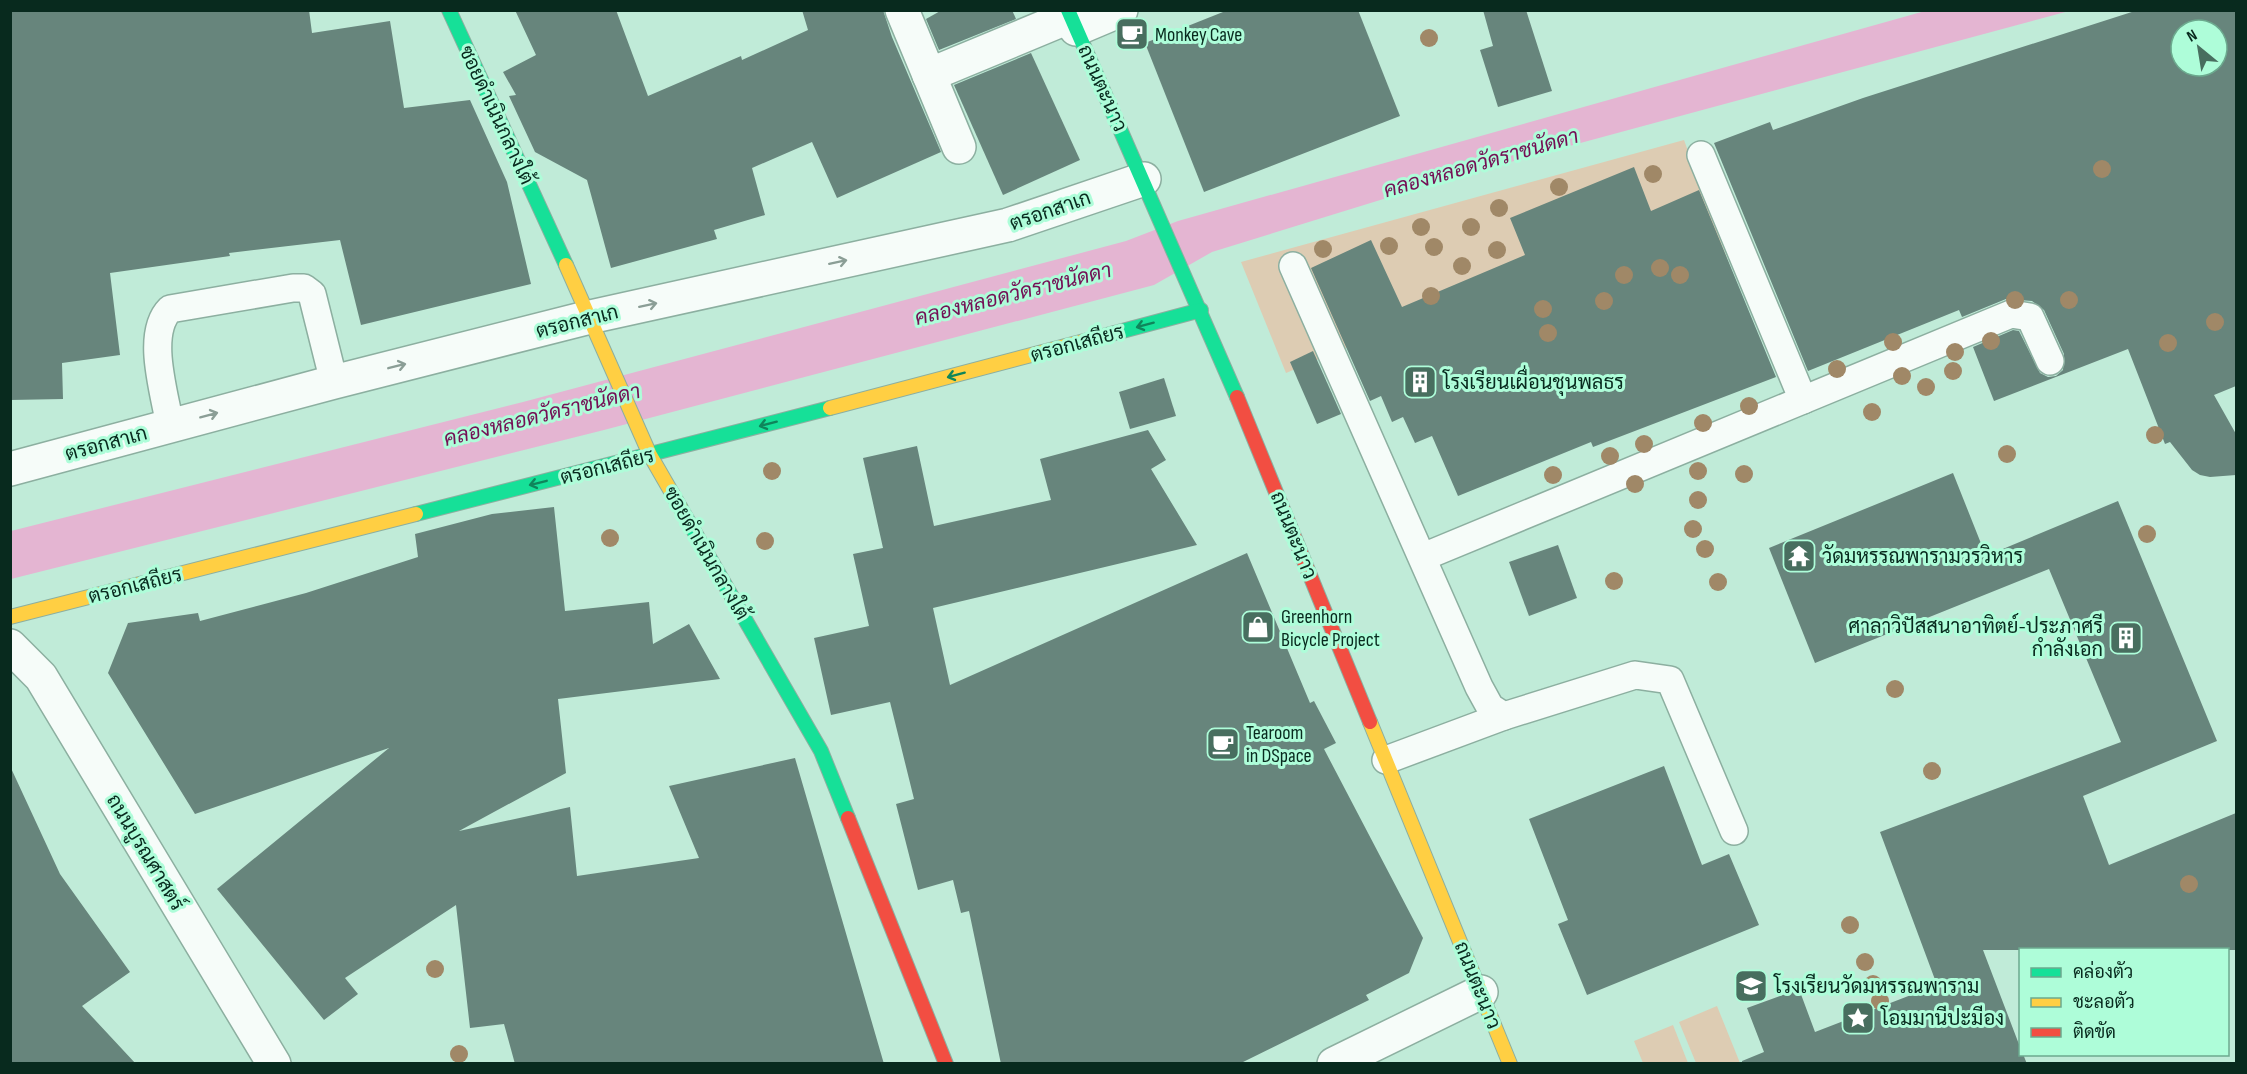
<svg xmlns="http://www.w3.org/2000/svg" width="2247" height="1074" font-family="'Sofia Sans Condensed',Sarabun,sans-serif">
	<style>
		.green { fill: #ddccb3 }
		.water { fill: #e4b5d2 }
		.building { fill: #67857c; fill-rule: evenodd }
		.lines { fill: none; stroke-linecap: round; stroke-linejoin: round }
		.lane-casing { stroke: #8cafa0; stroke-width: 30 }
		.street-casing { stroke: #8cafa0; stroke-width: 36 }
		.fast-casing { stroke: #8cafa0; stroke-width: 16 }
		.slow-casing { stroke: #8cafa0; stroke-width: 16 }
		.jam-casing { stroke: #8cafa0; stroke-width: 16 }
		.lane { stroke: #f6fcf9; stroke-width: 27 }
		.street { stroke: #f6fcf9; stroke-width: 33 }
		.fast { stroke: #16e098; stroke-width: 14 }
		.slow { stroke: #ffcf43; stroke-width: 14 }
		.jam { stroke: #f24e42; stroke-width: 14 }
		.tree { fill: #a08867 }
		.oneway { stroke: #8b9e96 }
		.oneway2 { stroke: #0f855b }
		.labels { text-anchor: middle; stroke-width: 6; stroke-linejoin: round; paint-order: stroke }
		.poi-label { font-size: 20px; fill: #082a1e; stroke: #aefdd9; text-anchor: start }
		.street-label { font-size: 20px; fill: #082a1e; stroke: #aefdd9 }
		.water-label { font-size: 21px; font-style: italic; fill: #741055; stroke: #aefdd9 }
	</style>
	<rect width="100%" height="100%" fill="#c0ebd8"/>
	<g class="green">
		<path d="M1684,140l53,146 -248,1 -203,86 -45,-111z"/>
		<path d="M1717,1006l23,57h-44l-17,-41z"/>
		<path d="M1673,1025l15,38h-45l-9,-22z"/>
	</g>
	<path class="water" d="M1925,11h144l-611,165 -246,76 -58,33 -550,145 -593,149v-48l512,-129 603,-161 52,-20z"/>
	<g class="building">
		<path d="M10,10h299l3,23 78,-12 14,87 66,-8 37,82 24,102 -170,41 -21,-85 -111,13 1,3 -120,17 10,82 -58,8 1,36 -53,1z"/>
		<path d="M515,10h101l32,86 93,-40 1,4 66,-30 -6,-20h81l9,27 49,115 -104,46 -25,-56 -60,26 13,47 -51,15 3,9 -106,29 -24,-88 -52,-28 -26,-56 7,-1 -13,-23 33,-17z"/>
		<path d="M942,10h70l4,9 -77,31 -13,-31z"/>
		<path d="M1228,10h130l42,106 -196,76 -59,-149z"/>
		<path d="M1483,10h43l26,81 -54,16 -18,-57 13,-4z"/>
		<path d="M2138,10h98v376l-22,9 22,39v41l-26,2 -10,-2 -8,-5 -22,-28 -5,2 -37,-95 -134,52 -21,-54 40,-17 6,1 21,42 8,4 8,-1 7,-6 1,-16 -20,-44 -12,-9 -26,-2 -44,18 -3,-7 -151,61 -94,-228 56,-21 3,8 90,-32zM2181,30h36v36h-36z"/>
		<path d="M1031,53l49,107 -77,35 -49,-110z"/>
		<path d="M1634,167l17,44 48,-21 77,187 -183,70 -2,-5 -133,54 -26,-60 -17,7 -12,-26 -11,5 -11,-26 -11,5 -59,-133 60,-28 31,67 123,-52 -15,-37z"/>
		<path d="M1313,351l28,63 -24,10 -27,-62z"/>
		<path d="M1164,378l12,38 -46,13 -11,-37z"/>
		<path d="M1148,430l18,30 -15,9 46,76 -264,63 17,77 297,-132 63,150 4,-2 22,42 -12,6 99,189 -14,35 -43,22 3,5 -130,64h-238l-32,-153 -8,2 -8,-33 -35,10 -22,-86 18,-5 -24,-97 -59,13 -17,-77 55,-12 -16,-72 30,-6 -20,-90 54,-12 17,80 117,-26 -11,-41z"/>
		<path d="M1953,473l33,83 132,-55 99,240 -134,55 26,69 127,-52v137h-253l37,97v7h3l4,10h-285v-3l22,-9 -17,-44 52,-19 16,43 122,-47 -57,-153 241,-90 -72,-173 -234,94 -46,-115z"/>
		<path d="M554,507l11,104 84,-9 4,42 36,-20 31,55 -162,20 8,74 -107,58 111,-24 7,69 122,-18 -30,-72 126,-28 89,306h-369l-11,-40 -34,4 -14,-123 -111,73 13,16 -34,26 -107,-131 172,-141 -194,66 -87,-141 20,-50 70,-10 2,8 106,-28 112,-36 -3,-23 77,-20z"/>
		<path d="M1558,545l19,53 -48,18 -20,-54z"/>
		<path d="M10,766l50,108 70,98 -48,34 54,58h-126z"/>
		<path d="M1664,766l38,99 27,-11 30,71 -172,70 -29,-71 10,-4 -39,-101z"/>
	</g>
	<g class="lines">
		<g class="lane-casing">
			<g id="lane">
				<path d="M1701,155l102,245"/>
				<path d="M1293,266l186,421 11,20 14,9 131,-41 35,5 64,151"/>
				<path d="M170,426c-5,-32 -25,-92 0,-117l123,-21h11l8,6 22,88"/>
				<path d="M1423,557l588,-243 19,3 20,44"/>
				<path d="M1386,760l118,-44"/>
			</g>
		</g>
		<g class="street-casing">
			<g id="street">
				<path d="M902,10l57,137"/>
				<path d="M1076,29l45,-19"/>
				<path d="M929,75l142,-59"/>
				<path d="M10,469l324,-87 256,-65 418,-92 136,-46"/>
				<path d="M10,646l31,31 233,387"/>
				<path d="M1334,1064l147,-72"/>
			</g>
		</g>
		<g class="fast-casing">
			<g id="fast">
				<path d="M449,10l117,255"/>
				<path d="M1068,10l169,387"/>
				<path d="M1096,338l105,-28"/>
				<path d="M680,507l141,244 27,67"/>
				<path d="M416,514l414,-106"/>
			</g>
		</g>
		<g class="slow-casing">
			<g id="slow">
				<path d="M566,265l84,190 30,52"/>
				<path d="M830,408l266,-70"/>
				<path d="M10,617l406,-103"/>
				<path d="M1370,722l140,342"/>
			</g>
		</g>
		<g class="jam-casing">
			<g id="jam">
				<path d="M1237,397l133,325"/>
				<path d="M848,818l98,246"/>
			</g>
		</g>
		<use href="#lane" class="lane"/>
		<use href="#street" class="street"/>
		<use href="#fast" class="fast"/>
		<use href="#slow" class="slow"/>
		<use href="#jam" class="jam"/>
	</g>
	<g class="tree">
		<circle cx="1429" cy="38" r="9"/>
		<circle cx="2102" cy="169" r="9"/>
		<circle cx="1653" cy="174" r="9"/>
		<circle cx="1559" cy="187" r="9"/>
		<circle cx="1499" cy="208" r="9"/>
		<circle cx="1421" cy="227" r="9"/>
		<circle cx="1471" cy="227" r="9"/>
		<circle cx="1389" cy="246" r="9"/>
		<circle cx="1434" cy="247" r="9"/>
		<circle cx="1323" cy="249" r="9"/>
		<circle cx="1497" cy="250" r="9"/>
		<circle cx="1462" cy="266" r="9"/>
		<circle cx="1660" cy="268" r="9"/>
		<circle cx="1624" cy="275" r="9"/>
		<circle cx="1680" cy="275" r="9"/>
		<circle cx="1431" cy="296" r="9"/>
		<circle cx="2015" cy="300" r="9"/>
		<circle cx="2069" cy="300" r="9"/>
		<circle cx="1604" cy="301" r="9"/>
		<circle cx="1543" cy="309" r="9"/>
		<circle cx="2215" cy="322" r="9"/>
		<circle cx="1548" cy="333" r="9"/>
		<circle cx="1991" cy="341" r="9"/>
		<circle cx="1893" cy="342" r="9"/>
		<circle cx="2168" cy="343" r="9"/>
		<circle cx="1955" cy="352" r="9"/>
		<circle cx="1837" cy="369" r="9"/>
		<circle cx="1953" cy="371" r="9"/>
		<circle cx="1902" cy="376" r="9"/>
		<circle cx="1926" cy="387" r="9"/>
		<circle cx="1749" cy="406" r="9"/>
		<circle cx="1872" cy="412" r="9"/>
		<circle cx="1703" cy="423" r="9"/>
		<circle cx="2155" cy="435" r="9"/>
		<circle cx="1644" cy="444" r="9"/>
		<circle cx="2007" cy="454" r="9"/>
		<circle cx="1610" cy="456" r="9"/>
		<circle cx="772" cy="471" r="9"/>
		<circle cx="1698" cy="471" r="9"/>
		<circle cx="1744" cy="474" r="9"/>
		<circle cx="1553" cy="475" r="9"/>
		<circle cx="1635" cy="484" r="9"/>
		<circle cx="1698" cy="500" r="9"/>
		<circle cx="1693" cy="529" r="9"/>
		<circle cx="2147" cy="534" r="9"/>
		<circle cx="610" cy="538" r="9"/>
		<circle cx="765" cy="541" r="9"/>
		<circle cx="1705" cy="549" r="9"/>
		<circle cx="1614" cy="581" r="9"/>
		<circle cx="1718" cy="582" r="9"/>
		<circle cx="1895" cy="689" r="9"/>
		<circle cx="1932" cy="771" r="9"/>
		<circle cx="2189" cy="884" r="9"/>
		<circle cx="1850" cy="925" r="9"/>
		<circle cx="1865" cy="962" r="9"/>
		<circle cx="435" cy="969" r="9"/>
		<circle cx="1873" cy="984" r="9"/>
		<circle cx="1880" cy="1001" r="9"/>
		<circle cx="459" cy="1054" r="9"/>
	</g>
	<defs><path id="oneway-shaft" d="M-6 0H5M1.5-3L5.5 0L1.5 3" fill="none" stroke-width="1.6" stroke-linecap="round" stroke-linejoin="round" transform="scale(1.5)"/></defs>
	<g class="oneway">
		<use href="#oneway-shaft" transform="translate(838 262) rotate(-12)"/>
		<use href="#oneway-shaft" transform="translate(648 305) rotate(-12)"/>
		<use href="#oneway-shaft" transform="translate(397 366) rotate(-14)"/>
		<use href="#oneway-shaft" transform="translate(209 415) rotate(-15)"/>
	</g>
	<g class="oneway2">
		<use href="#oneway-shaft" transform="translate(1145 325) rotate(165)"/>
		<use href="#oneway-shaft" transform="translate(956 375) rotate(165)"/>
		<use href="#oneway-shaft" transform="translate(768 424) rotate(165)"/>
		<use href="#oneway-shaft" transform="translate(538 483) rotate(166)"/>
	</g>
	<defs>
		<g id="cafe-square" transform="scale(1.725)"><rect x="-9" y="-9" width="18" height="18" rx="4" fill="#486e5f" stroke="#aefdd9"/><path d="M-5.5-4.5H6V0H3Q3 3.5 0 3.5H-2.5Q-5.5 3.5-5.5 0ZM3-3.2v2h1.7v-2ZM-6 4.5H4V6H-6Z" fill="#fff"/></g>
		<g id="building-square" transform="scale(1.725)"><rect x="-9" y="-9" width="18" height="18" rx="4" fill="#486e5f" stroke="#aefdd9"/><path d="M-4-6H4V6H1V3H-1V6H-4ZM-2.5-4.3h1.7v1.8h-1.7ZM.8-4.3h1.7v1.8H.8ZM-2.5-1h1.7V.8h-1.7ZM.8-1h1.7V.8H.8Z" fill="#fff"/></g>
		<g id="temple-square" transform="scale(1.725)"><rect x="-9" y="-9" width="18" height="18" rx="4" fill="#486e5f" stroke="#aefdd9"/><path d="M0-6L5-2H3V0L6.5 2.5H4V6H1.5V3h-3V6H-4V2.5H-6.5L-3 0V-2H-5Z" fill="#fff"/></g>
		<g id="shop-square" transform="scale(1.725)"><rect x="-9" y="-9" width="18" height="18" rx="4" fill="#486e5f" stroke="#aefdd9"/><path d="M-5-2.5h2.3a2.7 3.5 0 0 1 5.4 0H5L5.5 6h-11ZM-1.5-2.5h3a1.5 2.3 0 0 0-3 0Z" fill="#fff"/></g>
		<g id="school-square" transform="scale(1.725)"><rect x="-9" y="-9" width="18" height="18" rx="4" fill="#486e5f" stroke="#aefdd9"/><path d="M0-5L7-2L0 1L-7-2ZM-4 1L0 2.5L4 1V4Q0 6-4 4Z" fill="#fff"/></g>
		<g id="sight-square" transform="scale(1.725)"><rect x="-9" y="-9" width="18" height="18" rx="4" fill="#486e5f" stroke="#aefdd9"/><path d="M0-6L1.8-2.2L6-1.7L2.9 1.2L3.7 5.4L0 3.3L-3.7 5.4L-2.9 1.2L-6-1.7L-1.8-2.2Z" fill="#fff"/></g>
	</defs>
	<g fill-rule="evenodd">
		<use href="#cafe-square" x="1132" y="34"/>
		<use href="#building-square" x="1420" y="382"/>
		<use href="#temple-square" x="1799" y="556"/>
		<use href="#shop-square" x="1258" y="627"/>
		<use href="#building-square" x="2126" y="638"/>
		<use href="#cafe-square" x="1223" y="744"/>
		<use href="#school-square" x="1751" y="986"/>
		<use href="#sight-square" x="1858" y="1018"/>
	</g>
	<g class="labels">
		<g class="poi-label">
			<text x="1155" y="41">Monkey Cave</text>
			<text x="1443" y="389">โรงเรียนเผื่อนชุนพลธร</text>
			<text x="1822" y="563">วัดมหรรณพารามวรวิหาร</text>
			<text x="1281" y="623">Greenhorn<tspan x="1281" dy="23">Bicycle Project</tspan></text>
			<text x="2103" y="633" text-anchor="end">ศาลาวิปัสสนาอาทิตย์-ประภาศรี<tspan x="2103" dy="23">กำลังเอก</tspan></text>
			<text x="1246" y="739">Tearoom<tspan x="1246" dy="23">in DSpace</tspan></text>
			<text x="1774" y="993">โรงเรียนวัดมหรรณพาราม</text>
			<text x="1881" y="1025">โอมมานีปะมีอง</text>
		</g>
		<g class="street-label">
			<text transform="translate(1103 88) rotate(66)" y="7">ถนนตะนาว</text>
			<text transform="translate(497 115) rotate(65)" y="7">ซอยดำเนินกลางใต้</text>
			<text transform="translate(1050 210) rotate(-19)" y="7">ตรอกสาเก</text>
			<text transform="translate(577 321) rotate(-14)" y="7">ตรอกสาเก</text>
			<text transform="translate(1077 343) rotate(-15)" y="7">ตรอกเสถียร</text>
			<text transform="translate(106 443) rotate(-15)" y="7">ตรอกสาเก</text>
			<text transform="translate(607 466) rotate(-14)" y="7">ตรอกเสถียร</text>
			<text transform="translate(1294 535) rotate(68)" y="7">ถนนตะนาว</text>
			<text transform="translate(707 553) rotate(60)" y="7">ซอยดำเนินกลางใต้</text>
			<text transform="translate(135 585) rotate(-14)" y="7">ตรอกเสถียร</text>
			<text transform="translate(146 852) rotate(59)" y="7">ถนนบูรณศาสตร์</text>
			<text transform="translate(1478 985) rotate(68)" y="7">ถนนตะนาว</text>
		</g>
		<g class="water-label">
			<text transform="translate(1481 163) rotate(-16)" y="7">คลองหลอดวัดราชนัดดา</text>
			<text transform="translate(1013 294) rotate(-14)" y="7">คลองหลอดวัดราชนัดดา</text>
			<text transform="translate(542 415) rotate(-14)" y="7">คลองหลอดวัดราชนัดดา</text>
		</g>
	</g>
	<rect width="2247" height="1074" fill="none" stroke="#082a1e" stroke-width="24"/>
	<rect x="2019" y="948" width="210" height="108" fill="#aefdd9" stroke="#6ca98e" stroke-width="1.5"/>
	<rect x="2031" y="968" width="30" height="9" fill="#16e098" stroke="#6ca98e" stroke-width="1.5"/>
	<text x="2073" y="978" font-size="18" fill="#082a1e">คล่องตัว</text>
	<rect x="2031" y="998" width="30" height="9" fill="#ffcf43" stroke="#6ca98e" stroke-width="1.5"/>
	<text x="2073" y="1008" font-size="18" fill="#082a1e">ชะลอตัว</text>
	<rect x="2031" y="1028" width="30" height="9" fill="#f24e42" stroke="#6ca98e" stroke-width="1.5"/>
	<text x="2073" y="1038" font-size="18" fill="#082a1e">ติดขัด</text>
	<g transform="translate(2199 48) rotate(330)"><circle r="28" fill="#aefdd9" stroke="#6ca98e" stroke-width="1.5"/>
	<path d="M0-4.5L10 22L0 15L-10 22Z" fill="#486e5f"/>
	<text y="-9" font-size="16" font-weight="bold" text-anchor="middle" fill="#082a1e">N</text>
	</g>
</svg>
